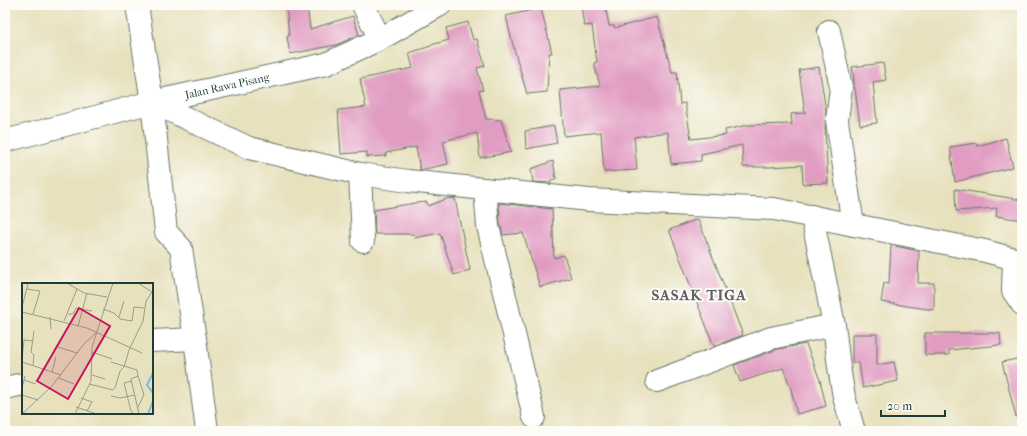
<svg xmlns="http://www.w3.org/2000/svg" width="1027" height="436" font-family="'IM FELL French Canon',serif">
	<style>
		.building { fill: #e19cc2 }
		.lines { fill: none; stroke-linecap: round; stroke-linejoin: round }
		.minor-casing { stroke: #657664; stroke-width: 24 }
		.minor { stroke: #fff; stroke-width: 22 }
		.labels { text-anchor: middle; stroke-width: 4; stroke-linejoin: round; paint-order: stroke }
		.street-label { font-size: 11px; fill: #1f3d34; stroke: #fdfcf7 }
		.district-label { font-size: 15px; font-weight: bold; letter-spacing: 1px; fill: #635e66; stroke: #fdfcf7 }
		.inset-river { fill: none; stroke: #7eb5ed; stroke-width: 2 }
		.inset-road { fill: none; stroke: #979f87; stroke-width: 1 }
		.view { fill: #c2185b; fill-opacity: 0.15; stroke: #c2185b; stroke-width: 2 }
		.inset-edge { fill: none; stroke: #1f3d34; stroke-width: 2 }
	</style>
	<rect width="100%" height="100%" fill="#fdfcf7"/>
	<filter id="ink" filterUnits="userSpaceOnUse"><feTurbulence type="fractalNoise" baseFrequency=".025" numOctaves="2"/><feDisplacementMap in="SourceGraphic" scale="8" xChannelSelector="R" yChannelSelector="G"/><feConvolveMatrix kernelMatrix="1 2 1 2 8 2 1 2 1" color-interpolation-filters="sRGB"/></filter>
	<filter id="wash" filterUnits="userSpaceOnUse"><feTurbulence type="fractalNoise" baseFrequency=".012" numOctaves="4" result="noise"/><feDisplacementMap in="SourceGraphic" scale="16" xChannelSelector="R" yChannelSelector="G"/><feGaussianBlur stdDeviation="0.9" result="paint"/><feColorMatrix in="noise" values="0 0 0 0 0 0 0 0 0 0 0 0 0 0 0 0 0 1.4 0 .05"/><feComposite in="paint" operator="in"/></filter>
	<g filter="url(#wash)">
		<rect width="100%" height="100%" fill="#e7e1be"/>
		<g id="blocks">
			<g class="building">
				<path d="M286,5h21l3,24 43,-13 6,19 -23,10 -46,9 -3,-17 2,-1z"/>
				<path d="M581,5h24l4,21h5l1,2 42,-11 15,55h5l3,32 5,-1 6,36 35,-4 -1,-5 23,-5 44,-1 -1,-10 14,-1 -6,-43 20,-3 7,44 -1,17 3,55 -25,1 -1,-19 -32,2h-27l-1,-22 -41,9v7l-30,3 -3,-32 -34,5 3,33 -33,2 -3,-40 -37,4 -4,-46 40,-4 -6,-23 3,-1 -5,-37 -8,1z"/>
				<path d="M541,8l11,45h-3l-2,39 -20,2 -14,-49 -7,-29z"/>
				<path d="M468,22l5,18 4,-1 8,27 -8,2 6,22 -4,1 7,28 15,1 10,32 -31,6 -3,-25 -34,8 5,23 -28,6 -4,-23 -30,6v3l-19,1v-5l-26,2 -3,-44 28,-3 -6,-28 53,-11 -4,-15 22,-7v-1l18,-5 -3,-12z"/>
				<path d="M883,63l3,17 -13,2 4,41 -17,2 -8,-58z"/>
				<path d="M554,126l3,17 -31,6 -1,-18z"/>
				<path d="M1006,138l7,29 -58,15 -5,-35 27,-4v3z"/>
				<path d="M553,161l3,18 -5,1v3l-18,-1 -2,-13z"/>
				<path d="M955,189l67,11v20l-26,-4 1,-8 -41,3z"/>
				<path d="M449,198l6,1 15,71 -16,5 -14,-42 -26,5 -1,-4h-38l-1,-24 41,-7 12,-1 1,4z"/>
				<path d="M499,203l53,6 2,49 10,-3 7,23 -31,9 -17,-54 -20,2 -3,-11z"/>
				<path d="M698,219l45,116 -29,11 -45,-116z"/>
				<path d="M891,245l28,6 -1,32h16v27l-53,-8 3,-19 5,1z"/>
				<path d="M925,333h75l1,12 -52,5v5h-24z"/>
				<path d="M852,334h25v31l17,-3 4,19 -35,7 -4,-25h-7z"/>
				<path d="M806,344l14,36 6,26 -29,8 -6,-25 -8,-21 -43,14 -6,-17 44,-16z"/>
				<path d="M1022,358v58l-6,1 -14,-55z"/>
			</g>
		</g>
	</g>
	<g filter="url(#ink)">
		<use href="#blocks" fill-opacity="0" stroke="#657664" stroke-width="1"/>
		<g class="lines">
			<g class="minor-casing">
				<g id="minor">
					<path d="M137,5l15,97 14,130 15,16 14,91 12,92"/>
					<path d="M363,5l17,34"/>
					<path d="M829,31l12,56 -4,34 16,104"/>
					<path d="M152,102l97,46 111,26 48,7 181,19 185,9 211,42 37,10"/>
					<path id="s1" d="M5,141l147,-39 174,-38 54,-25 60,-34"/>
					<path d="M360,174l3,67"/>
					<path d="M485,189l3,37 46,191"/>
					<path d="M812,216l22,109 5,42 5,30 10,34"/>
					<path d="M1014,259l-1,32 9,13"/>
					<path d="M152,341l43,-2"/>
					<path d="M657,381l114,-43 63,-13"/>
					<path d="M5,388l18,-4"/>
				</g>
			</g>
			<use href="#minor" class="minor"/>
		</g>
	</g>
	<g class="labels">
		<g class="street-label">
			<text dy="4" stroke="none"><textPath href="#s1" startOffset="229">Jalan Rawa Pisang</textPath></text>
		</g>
		<g class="district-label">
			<text x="699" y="300">SASAK TIGA</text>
		</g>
	</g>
	<g transform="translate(22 283)">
		<rect width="131" height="131" fill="#e7e1be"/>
		<path class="inset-river" d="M131,90l-6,12 6,8M126,131l5,-13"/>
		<path class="inset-road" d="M45,0l17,10 23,4M5,6l13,2 -7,23M0,24l6,-23M81,26l11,4 6,6 12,2 2,-14 10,1M0,29l65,16 55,25M46,31h5l3,-6 16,3M28,34l1,12M97,34l5,-16M42,38l13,-32M56,43l9,-33M36,64l19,6M70,69l20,7M0,77l2,-20 9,1M0,79l39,13M89,79l26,8 1,6M11,82l1,-10 -3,-3 3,-21M30,89l4,-15M70,92l13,4M37,95l15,6M2,97l12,4M110,98l-8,2 7,28 3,3M67,101l24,6 2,-2 5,-17 4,-4 5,-17 14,-29 3,-20 6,-9 -14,-9M0,105l3,-12M0,112l16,5M89,113l9,2 15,-3M59,115l11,4 -5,9M54,124l21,7M116,124l6,-12 -6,-19 -7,3 8,35M0,131l30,-28 31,-41 13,-12M53,131l16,-33 1,-34 21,-64"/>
		<path class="view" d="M57,25l31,18 -42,73 -31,-18z"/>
		<rect width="131" height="131" class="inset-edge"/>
	</g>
	<rect width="1027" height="436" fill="none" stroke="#fdfcf7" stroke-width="20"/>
	<path d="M881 410v6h64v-6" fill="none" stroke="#1f3d34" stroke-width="2"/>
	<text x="887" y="410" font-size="12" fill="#1f3d34" stroke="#fdfcf7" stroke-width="3" paint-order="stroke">20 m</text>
</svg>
